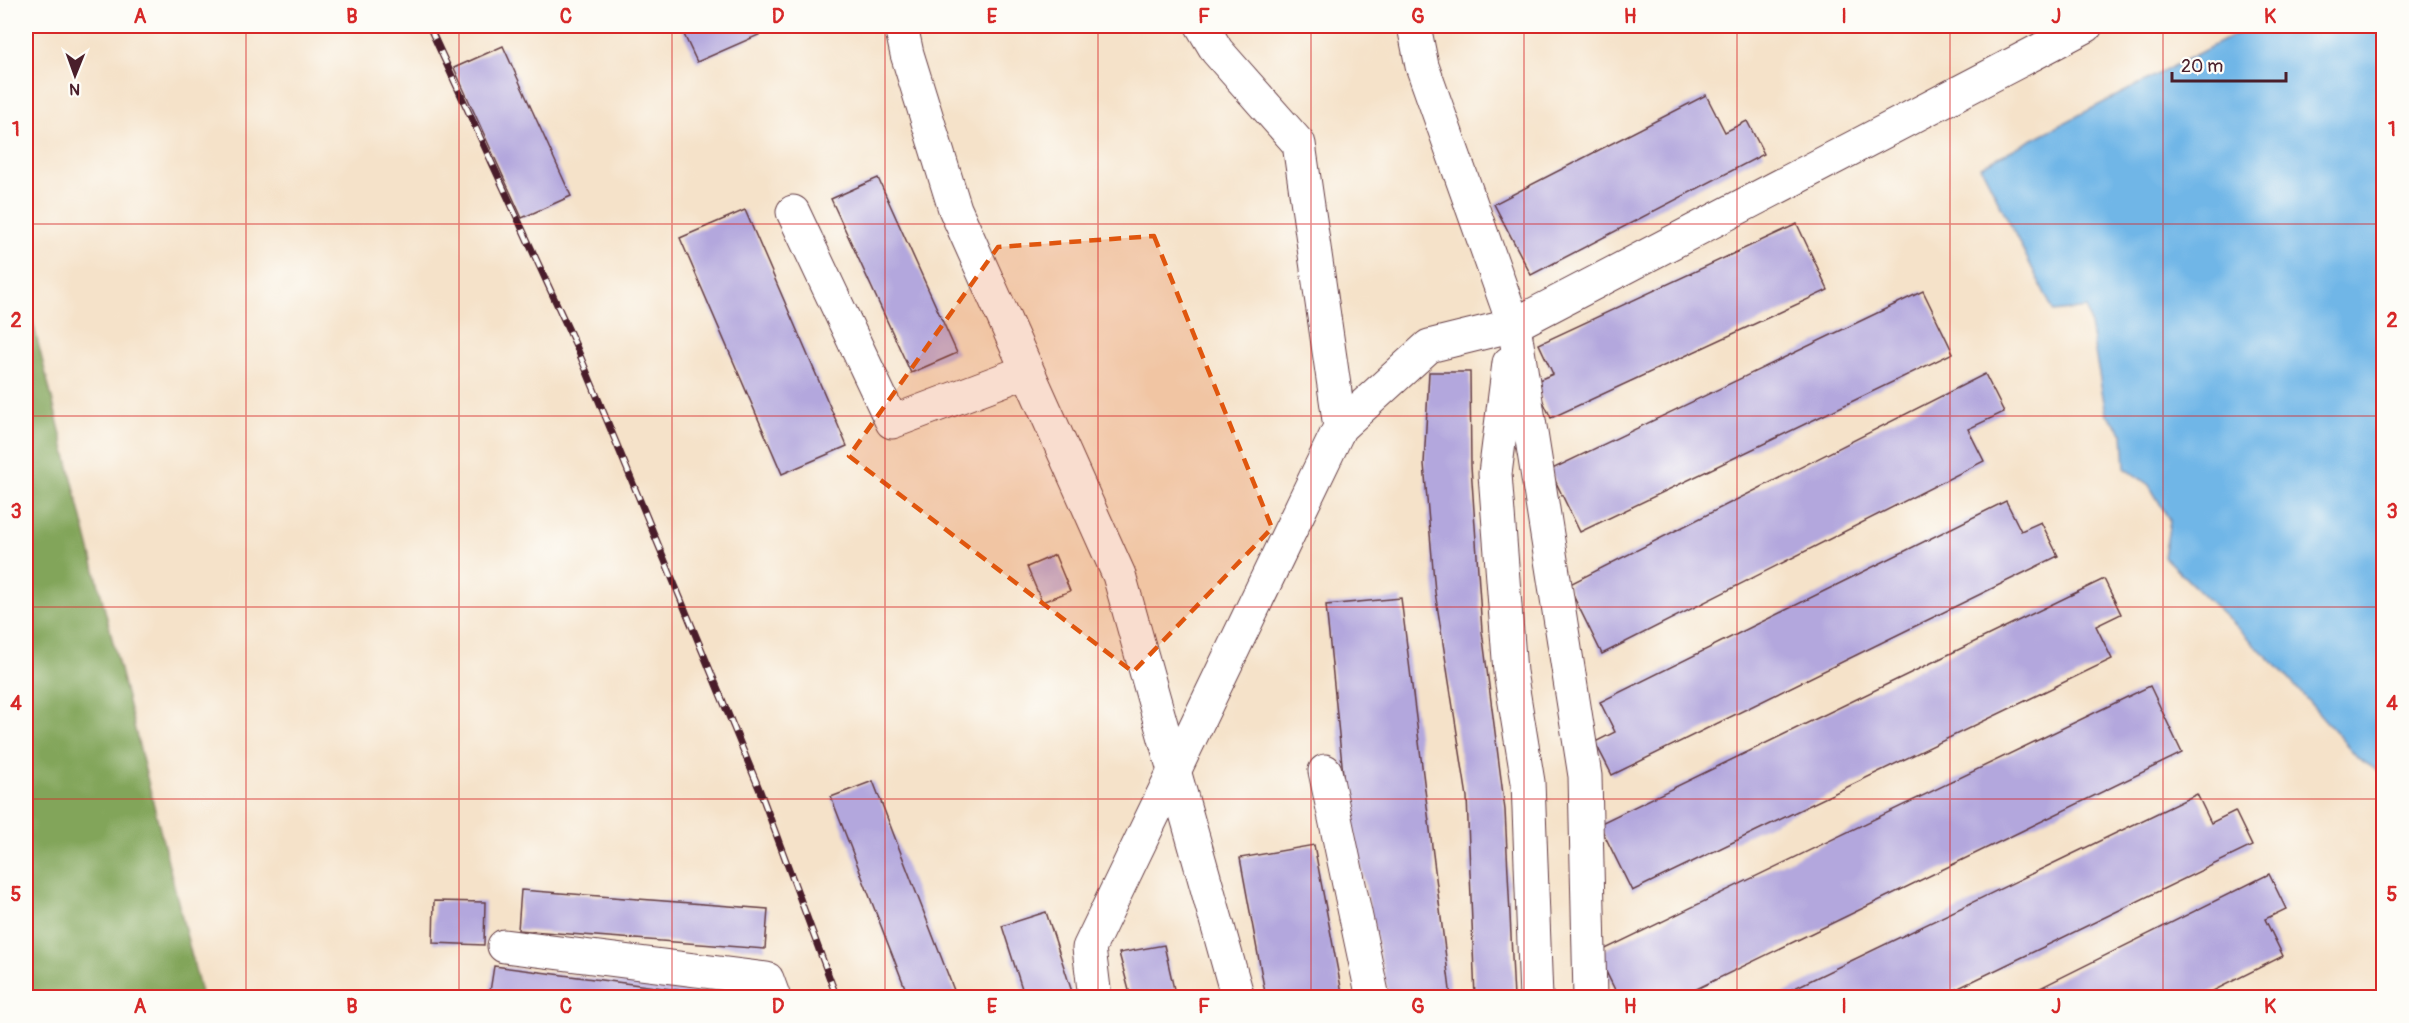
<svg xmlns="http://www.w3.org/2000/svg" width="2409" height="1023" font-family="Pangolin,sans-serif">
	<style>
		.forest { fill: #82a55a; stroke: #666242; stroke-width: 1.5 }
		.water { fill: #6fb6e7; stroke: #5c6a89; stroke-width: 1.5 }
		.building { fill: #b3a7dd }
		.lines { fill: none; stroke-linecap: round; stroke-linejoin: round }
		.minor-casing { stroke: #643c43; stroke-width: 35 }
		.minor { stroke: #fff; stroke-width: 33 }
		.rail-casing { stroke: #4a1f2b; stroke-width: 7 }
		.rail { stroke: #fdfcf7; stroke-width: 4.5; stroke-dasharray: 14; stroke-linecap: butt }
		.marked { fill: #e0560e; fill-opacity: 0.2; stroke: #e0560e; stroke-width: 4.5; stroke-dasharray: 12 8; stroke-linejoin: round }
		.grid { fill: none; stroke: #d62828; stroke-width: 1.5; stroke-opacity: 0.55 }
		.neatline { fill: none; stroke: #d62828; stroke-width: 2 }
		.grid-label { font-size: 20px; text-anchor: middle; font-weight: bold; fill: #d62828 }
	</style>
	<rect width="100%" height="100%" fill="#fdfcf7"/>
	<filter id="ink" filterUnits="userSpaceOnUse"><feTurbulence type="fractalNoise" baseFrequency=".0167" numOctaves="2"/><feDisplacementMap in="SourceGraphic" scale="12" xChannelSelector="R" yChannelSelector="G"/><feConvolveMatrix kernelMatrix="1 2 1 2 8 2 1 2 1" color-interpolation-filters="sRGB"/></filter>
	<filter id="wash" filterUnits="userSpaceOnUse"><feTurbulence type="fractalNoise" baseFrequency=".008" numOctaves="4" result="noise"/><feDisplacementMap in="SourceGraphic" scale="24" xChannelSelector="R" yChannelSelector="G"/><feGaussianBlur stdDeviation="1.35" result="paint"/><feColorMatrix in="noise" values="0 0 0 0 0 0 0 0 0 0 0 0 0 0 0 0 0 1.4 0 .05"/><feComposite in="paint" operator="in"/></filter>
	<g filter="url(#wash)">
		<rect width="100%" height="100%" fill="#f5e2c9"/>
		<path class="forest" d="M26,295l176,702h-176z"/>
		<path class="water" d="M2251,26h132v748l-24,-15 -78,-89 -117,-113 6,-36 -21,-36 -24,-17 -2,-35 -17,-20 -19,-105 -33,4 -73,-146z"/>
		<g id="blocks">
			<g class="building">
				<path d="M680,26h77l4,8 -64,28z"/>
				<path d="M503,46l68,150 -49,22 -68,-150z"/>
				<path d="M1706,95l19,37 22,-11 17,33 -233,121 -37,-71z"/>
				<path d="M878,178l79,175 -46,20 -80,-174z"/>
				<path d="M745,210l102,236 -65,28 -102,-236z"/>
				<path d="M1797,224l31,66 -277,128 -17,-36 19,-8 -14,-30z"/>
				<path d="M1923,291l30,62 -373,179 -30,-62z"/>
				<path d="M1429,372h41l1,94 11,165 23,179 9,188h-39l-8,-201 -32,-205 -11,-128z"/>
				<path d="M1985,374l19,38 -36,17 16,32 -382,193 -34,-69z"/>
				<path d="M2006,501l15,30 20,-9 17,34 -446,219 -17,-33 20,-10 -15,-30z"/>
				<path d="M1055,555l15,36 -28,11 -15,-35z"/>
				<path d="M2104,579l17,35 -25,12 16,33 -480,232 -33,-67z"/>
				<path d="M1401,598l50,400h-62l-45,-214 -18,-179z"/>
				<path d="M2150,686l32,67 -504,245h-59l-22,-45z"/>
				<path d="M873,781l84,217h-48l-78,-201z"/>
				<path d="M2197,794l14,29 24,-12 17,35 -314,152h-164z"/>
				<path d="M1314,845l29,153h-77l-26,-140z"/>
				<path d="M2269,874l17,35 -21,10 18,37 -84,42h-179z"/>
				<path d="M521,890l247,19 -3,40 -247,-19z"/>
				<path d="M434,901l51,1 -1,43 -51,-2z"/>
				<path d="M1046,912l28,86h-49l-23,-72z"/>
				<path d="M1164,945l12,53h-45l-12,-45z"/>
				<path d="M494,966l230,30v2h-235z"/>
			</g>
		</g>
	</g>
	<g filter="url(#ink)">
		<use href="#blocks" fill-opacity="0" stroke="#643c43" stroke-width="1.5"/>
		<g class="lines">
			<g class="minor-casing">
				<g id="minor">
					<path d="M901,26l6,28 48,155 164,366 119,423"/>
					<path d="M1202,26l15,25 82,93 41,283"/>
					<path d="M793,212l99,210 135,-51"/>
					<path d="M1509,363l-14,111 15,198 18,110 8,216"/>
					<path d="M1325,771l48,227"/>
					<path d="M504,946l263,33 7,19"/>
					<path d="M1095,998l-6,-50 251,-521 89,-81 85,-21 -92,-259 -8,-40"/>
					<path d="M1590,998l-5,-222 -71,-451 572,-299"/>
				</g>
			</g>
			<use href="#minor" class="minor"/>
			<g class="rail-casing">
				<path id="rail" d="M429,26l148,322 183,443 77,207"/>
			</g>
			<use href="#rail" class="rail"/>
		</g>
	</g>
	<path class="marked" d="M1154,236l118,292 -139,144 -284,-216 149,-209z"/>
	<path class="grid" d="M246,26v972M459,26v972M672,26v972M885,26v972M1098,26v972M1311,26v972M1524,26v972M1737,26v972M1950,26v972M2163,26v972M26,224h2358M26,416h2358M26,607h2358M26,799h2358"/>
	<rect width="2409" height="1023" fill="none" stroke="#fdfcf7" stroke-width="66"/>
	<g transform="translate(75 75) rotate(181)" stroke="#fdfcf7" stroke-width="4.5" paint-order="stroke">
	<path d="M0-4.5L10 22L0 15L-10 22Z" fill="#4a1f2b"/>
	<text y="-9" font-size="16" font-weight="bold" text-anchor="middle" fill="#4a1f2b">N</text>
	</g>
	<path d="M2172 72v9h114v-9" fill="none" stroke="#4a1f2b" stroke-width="3"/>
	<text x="2181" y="72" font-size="18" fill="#4a1f2b" stroke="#fdfcf7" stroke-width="4.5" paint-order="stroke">20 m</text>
	<rect x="33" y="33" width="2343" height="957" class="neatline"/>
	<g class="grid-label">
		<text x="140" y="23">A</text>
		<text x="352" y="23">B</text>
		<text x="566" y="23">C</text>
		<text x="778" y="23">D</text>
		<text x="992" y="23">E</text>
		<text x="1204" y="23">F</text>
		<text x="1418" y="23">G</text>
		<text x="1630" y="23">H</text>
		<text x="1844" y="23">I</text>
		<text x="2056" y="23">J</text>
		<text x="2270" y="23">K</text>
		<text x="16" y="136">1</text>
		<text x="2392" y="136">1</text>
		<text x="16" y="327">2</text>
		<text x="2392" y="327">2</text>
		<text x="16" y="518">3</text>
		<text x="2392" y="518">3</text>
		<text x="16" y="710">4</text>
		<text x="2392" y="710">4</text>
		<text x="16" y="901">5</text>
		<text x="2392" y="901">5</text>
		<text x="140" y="1013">A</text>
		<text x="352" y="1013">B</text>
		<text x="566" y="1013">C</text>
		<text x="778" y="1013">D</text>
		<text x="992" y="1013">E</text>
		<text x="1204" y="1013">F</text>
		<text x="1418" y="1013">G</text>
		<text x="1630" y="1013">H</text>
		<text x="1844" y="1013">I</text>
		<text x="2056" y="1013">J</text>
		<text x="2270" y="1013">K</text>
	</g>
</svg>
